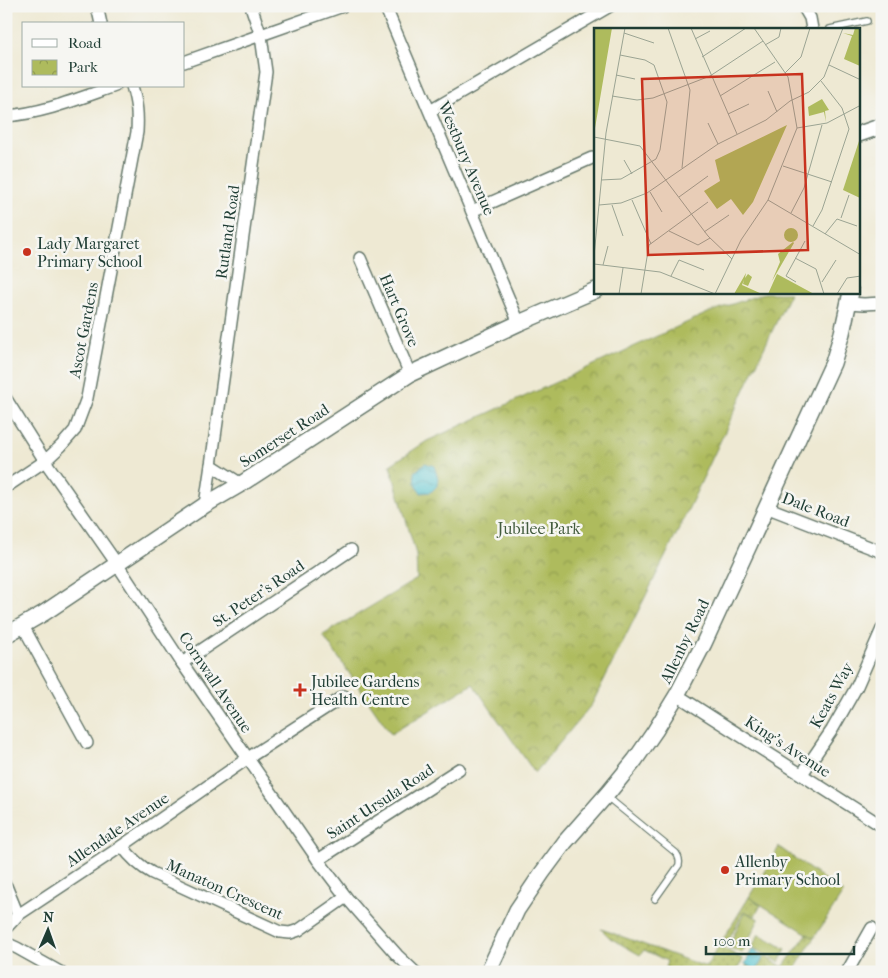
<svg xmlns="http://www.w3.org/2000/svg" width="888" height="978" font-family="'IM FELL French Canon',serif">
	<style>
		.grass { fill: url(#grass-dots); stroke: #667c48 }
		.park { fill: url(#park-crowns); stroke: #667c48 }
		.garden { fill: #aebb5d; stroke: #667c48 }
		.water { fill: url(#water-waves); stroke: #3b8082 }
		.lines { fill: none; stroke-linecap: round; stroke-linejoin: round }
		.lane-casing { stroke: #67796c; stroke-width: 8 }
		.street-casing { stroke: #67796c; stroke-width: 14 }
		.secondary-casing { stroke: #67796c; stroke-width: 18 }
		.lane { stroke: #fff; stroke-width: 5.5 }
		.street { stroke: #fff; stroke-width: 11 }
		.secondary { stroke: #fff; stroke-width: 15 }
		.poi-dot { fill: #c8321e; stroke: #f6f6f2; stroke-width: 2 }
		.labels { text-anchor: middle; stroke-width: 5; stroke-linejoin: round; paint-order: stroke }
		.street-label { font-size: 16px; fill: #1f3d34; stroke: #f6f6f2 }
		.poi-label { font-size: 16px; fill: #1f3d34; stroke: #f6f6f2; text-anchor: start }
		.park-label { font-size: 16px; fill: #435c3e; stroke: #f6f6f2 }
		.inset-road { fill: none; stroke: #9ba493; stroke-width: 1 }
		.view { fill: #c8321e; fill-opacity: 0.15; stroke: #c8321e; stroke-width: 2.5 }
		.inset-edge { fill: none; stroke: #1f3d34; stroke-width: 2.5 }
	</style>
	<defs>
		<pattern id="grass-dots" width="8" height="8" patternUnits="userSpaceOnUse" patternTransform="scale(1.25)"><rect width="8" height="8" fill="#aebb5d"/><path d="M2 2h.1M6 6h.1" fill="none" stroke="#8d994e" stroke-width="1.8" stroke-linecap="round"/></pattern>
		<pattern id="park-crowns" width="20" height="18" patternUnits="userSpaceOnUse" patternTransform="scale(1.25)"><rect width="20" height="18" fill="#aebb5d"/><path d="M2 6a3 3 0 1 1 6 0M12 15a3 3 0 1 1 6 0" fill="none" stroke="#8d994e"/></pattern>
		<pattern id="water-waves" width="16" height="10" patternUnits="userSpaceOnUse" patternTransform="scale(1.25)"><rect width="16" height="10" fill="#57c4cf"/><path d="M0 5q4-4 8 0t8 0" fill="none" stroke="#47a0a9"/></pattern>
	</defs>
	<rect width="100%" height="100%" fill="#f6f6f2"/>
	<filter id="ink" filterUnits="userSpaceOnUse"><feTurbulence type="fractalNoise" baseFrequency=".02" numOctaves="2"/><feDisplacementMap in="SourceGraphic" scale="10" xChannelSelector="R" yChannelSelector="G"/><feConvolveMatrix kernelMatrix="1 2 1 2 8 2 1 2 1" color-interpolation-filters="sRGB"/></filter>
	<filter id="wash" filterUnits="userSpaceOnUse"><feTurbulence type="fractalNoise" baseFrequency=".0096" numOctaves="4" result="noise"/><feDisplacementMap in="SourceGraphic" scale="20" xChannelSelector="R" yChannelSelector="G"/><feGaussianBlur stdDeviation="1.12" result="paint"/><feColorMatrix in="noise" values="0 0 0 0 0 0 0 0 0 0 0 0 0 0 0 0 0 1.4 0 .05"/><feComposite in="paint" operator="in"/></filter>
	<g filter="url(#wash)">
		<rect width="100%" height="100%" fill="#eee9d3"/>
		<g class="grass">
			<path d="M749,897l12,8 -6,11 -11,-5 -16,30 1,1 -3,5 -1,-1 -2,2 20,11 -7,13h-63l-8,-4 2,-7 -23,-11 -4,5 -30,-17 -9,-9 105,38z"/>
			<path d="M807,934l7,4 -21,34h-49l3,-7 10,5 7,-14 19,11z"/>
		</g>
		<path class="park" d="M764,293h26l-111,236 -87,175 -57,69 -62,-89 -82,50 -68,-99 94,-56 -1,-25 -26,-89 37,-24 283,-129z"/>
		<g class="garden">
			<path d="M779,847l64,46 -29,45 -65,-41z"/>
			<path d="M745,912l14,7 -17,34 -14,-6z"/>
			<path d="M759,934l27,15 -7,13 -27,-15z"/>
		</g>
		<g class="water">
			<path d="M425,463l9,3 4,12 -1,8 -6,6 -10,1 -5,-9 -1,-12z"/>
			<path d="M752,950l12,6 -7,14 -12,-6z"/>
		</g>
	</g>
	<g filter="url(#ink)">
		<g class="lines">
			<g class="lane-casing">
				<g id="lane">
					<path d="M830,29l37,-8"/>
					<path d="M606,796l70,57c3,4 4,7 3,12l-24,34"/>
				</g>
			</g>
			<g class="street-casing">
				<g id="street">
					<path d="M97,6l4,18"/>
					<path d="M385,6l134,317"/>
					<path d="M803,6l7,12 2,11"/>
					<path d="M184,62l159,-56"/>
					<path d="M430,111l180,-105"/>
					<path d="M6,116c38,-3 74,-18 109,-30"/>
					<path d="M472,211l120,-53"/>
					<path d="M360,258l50,116"/>
					<path d="M849,303l15,1 18,-1"/>
					<path d="M6,399l39,62 72,103 65,99 136,197 28,37 13,15 38,43 18,17"/>
					<path d="M211,465l30,19"/>
					<path d="M6,487l39,-26 16,-15 14,-16 12,-32 50,-266c1,-18 0,-28 -5,-46"/>
					<path d="M205,505l6,-40 55,-393 -5,-36 -10,-30"/>
					<path d="M766,507l116,45"/>
					<path d="M23,626l64,117"/>
					<path d="M182,663l169,-113"/>
					<path d="M677,695l205,131"/>
					<path d="M802,774l30,-44 25,-44 25,-57"/>
					<path d="M122,846c9,12 17,20 30,27l128,59 10,1 9,-3 47,-33"/>
					<path d="M318,860l141,-91"/>
					<path d="M6,886l12,29"/>
					<path d="M6,928l12,-13 104,-69 126,-88 96,-62"/>
					<path d="M6,943l11,5 43,24"/>
					<path d="M847,972l25,-44"/>
				</g>
			</g>
			<g class="secondary-casing">
				<g id="secondary">
					<path d="M859,134l23,-8"/>
					<path d="M6,635l38,-22 161,-108 36,-21 169,-110 109,-51 77,-33"/>
					<path d="M488,972l29,-62 25,-37 23,-31 44,-50 26,-32 20,-29 22,-36 27,-52 129,-280 9,-30 9,-41"/>
				</g>
			</g>
			<use href="#lane" class="lane"/>
			<use href="#street" class="street"/>
			<use href="#secondary" class="secondary"/>
		</g>
	</g>
	<g class="poi-dot">
		<circle cx="27" cy="252" r="5"/>
		<path d="M297.5 682.5h5v5h5v5h-5v5h-5v-5h-5v-5h5z"/>
		<circle cx="725" cy="870" r="5"/>
	</g>
	<g class="labels">
		<g class="street-label">
			<text transform="translate(467 158) rotate(67)" y="6">Westbury Avenue</text>
			<text transform="translate(227 232) rotate(-82)" y="6">Rutland Road</text>
			<text transform="translate(400 310) rotate(67)" y="6">Hart Grove</text>
			<text transform="translate(83 330) rotate(-79)" y="6">Ascot Gardens</text>
			<text transform="translate(284 435) rotate(-33)" y="6">Somerset Road</text>
			<text transform="translate(816 509) rotate(21)" y="6">Dale Road</text>
			<text transform="translate(258 593) rotate(-34)" y="6">St. Peter's Road</text>
			<text transform="translate(684 641) rotate(-64)" y="6">Allenby Road</text>
			<text transform="translate(216 682) rotate(56)" y="6">Cornwall Avenue</text>
			<text transform="translate(831 695) rotate(-61)" y="6">Keats Way</text>
			<text transform="translate(788 746) rotate(33)" y="6">King's Avenue</text>
			<text transform="translate(380 801) rotate(-33)" y="6">Saint Ursula Road</text>
			<text transform="translate(117 829) rotate(-34)" y="6">Allendale Avenue</text>
			<text transform="translate(225 889) rotate(24)" y="6">Manaton Crescent</text>
		</g>
		<g class="poi-label">
			<text x="37" y="249">Lady Margaret<tspan x="37" dy="18">Primary School</tspan></text>
			<text x="311" y="687">Jubilee Gardens<tspan x="311" dy="18">Health Centre</tspan></text>
			<text x="735" y="867">Allenby<tspan x="735" dy="18">Primary School</tspan></text>
		</g>
		<g class="park-label">
			<text x="539" y="534">Jubilee Park</text>
		</g>
	</g>
	<g transform="translate(594 28)">
		<rect width="266" height="266" fill="#eee9d3"/>
		<path d="M199,214l1,1 -22,38 8,-19 -2,-8z" fill="#aebb5d"/>
		<path d="M266,110v60l-17,-8z" fill="#aebb5d"/>
		<path d="M0,0h18l-18,106zM261,0h5v38l-16,-7 8,-23 -9,-3 10,2zM193,97l-34,77 -10,13 -12,-16 -14,10 -13,-18 16,-10 -5,-21zM183,246l37,20h-46z" fill="#aebb5d"/>
		<path d="M228,71l7,11 -4,1 1,11 -2,-10 -15,4 -1,-9zM190 207a7 7 0 1 1 14 0a7 7 0 1 1-14 0ZM152,245l-1,5 3,-4 4,3 -4,9 -5,-2 1,-4 -2,5 20,9h-28z" fill="#aebb5d"/>
		<path class="inset-road" d="M74,0l22,62 -8,78M97,0l46,106M30,5l30,10M101,11l15,-8M171,17l14,-8 2,-9M108,29l44,-29M235,37l32,15M191,45l16,-16 9,-29M22,47l19,4M174,63l9,21M18,68l25,4 16,-2 57,-22 53,-35M126,68l55,-34M134,86l21,-10M114,95l10,21M203,100l30,-5 34,-18M0,109l46,9 68,90 24,23M30,132l8,14M189,138l49,16M7,152l20,-1 35,-20 4,-9 7,-48 -13,-37 -9,-5 -25,-5M56,164l12,20M85,169l29,-21M38,172l19,44M174,172l93,55M5,177l22,-2 26,-10 71,-49 48,-24 24,-19 19,-9 15,-15 19,-49M18,177l11,31M197,185l13,-25 18,-63M247,190l8,-23M219,198l9,-16 27,-81 -7,-21 -21,-27M75,203l29,14 12,-7M110,204l25,-17M231,206l12,-15 20,7M0,228l12,-123 19,-105M201,230l21,11 8,25M0,236l66,8 55,22M9,237l5,-19M77,248l8,-16 25,10M202,254l-10,-6 19,-35M228,254l14,-22M25,266l4,-26M47,266l8,-49 59,-43M121,266l26,-54 27,-40 29,-72 -9,-51 -34,-49M243,266l10,-16 14,-2"/>
		<path class="view" d="M208,46l6,176 -160,5 -6,-176z"/>
		<rect width="266" height="266" class="inset-edge"/>
	</g>
	<rect width="888" height="978" fill="none" stroke="#f6f6f2" stroke-width="25"/>
	<rect x="22" y="22" width="162" height="65" fill="#f6f6f2" stroke="#a0aca6"/>
	<rect x="32" y="39" width="25" height="8" fill="#ffffff" stroke="#a0aca6"/>
	<text x="68" y="48" font-size="15" fill="#1f3d34">Road</text>
	<rect x="32" y="60" width="25" height="15" fill="url(#park-crowns)" stroke="#a0aca6"/>
	<text x="68" y="72" font-size="15" fill="#1f3d34">Park</text>
	<g transform="translate(48 930) rotate(2)" stroke="#f6f6f2" stroke-width="4" paint-order="stroke">
	<path d="M0-4L9 19L0 12L-9 19Z" fill="#1f3d34"/>
	<text y="-8" font-size="14" font-weight="bold" text-anchor="middle" fill="#1f3d34">N</text>
	</g>
	<path d="M706 946v8h148v-8" fill="none" stroke="#1f3d34" stroke-width="2.5"/>
	<text x="713" y="946" font-size="15" fill="#1f3d34" stroke="#f6f6f2" stroke-width="4" paint-order="stroke">100 m</text>
</svg>
